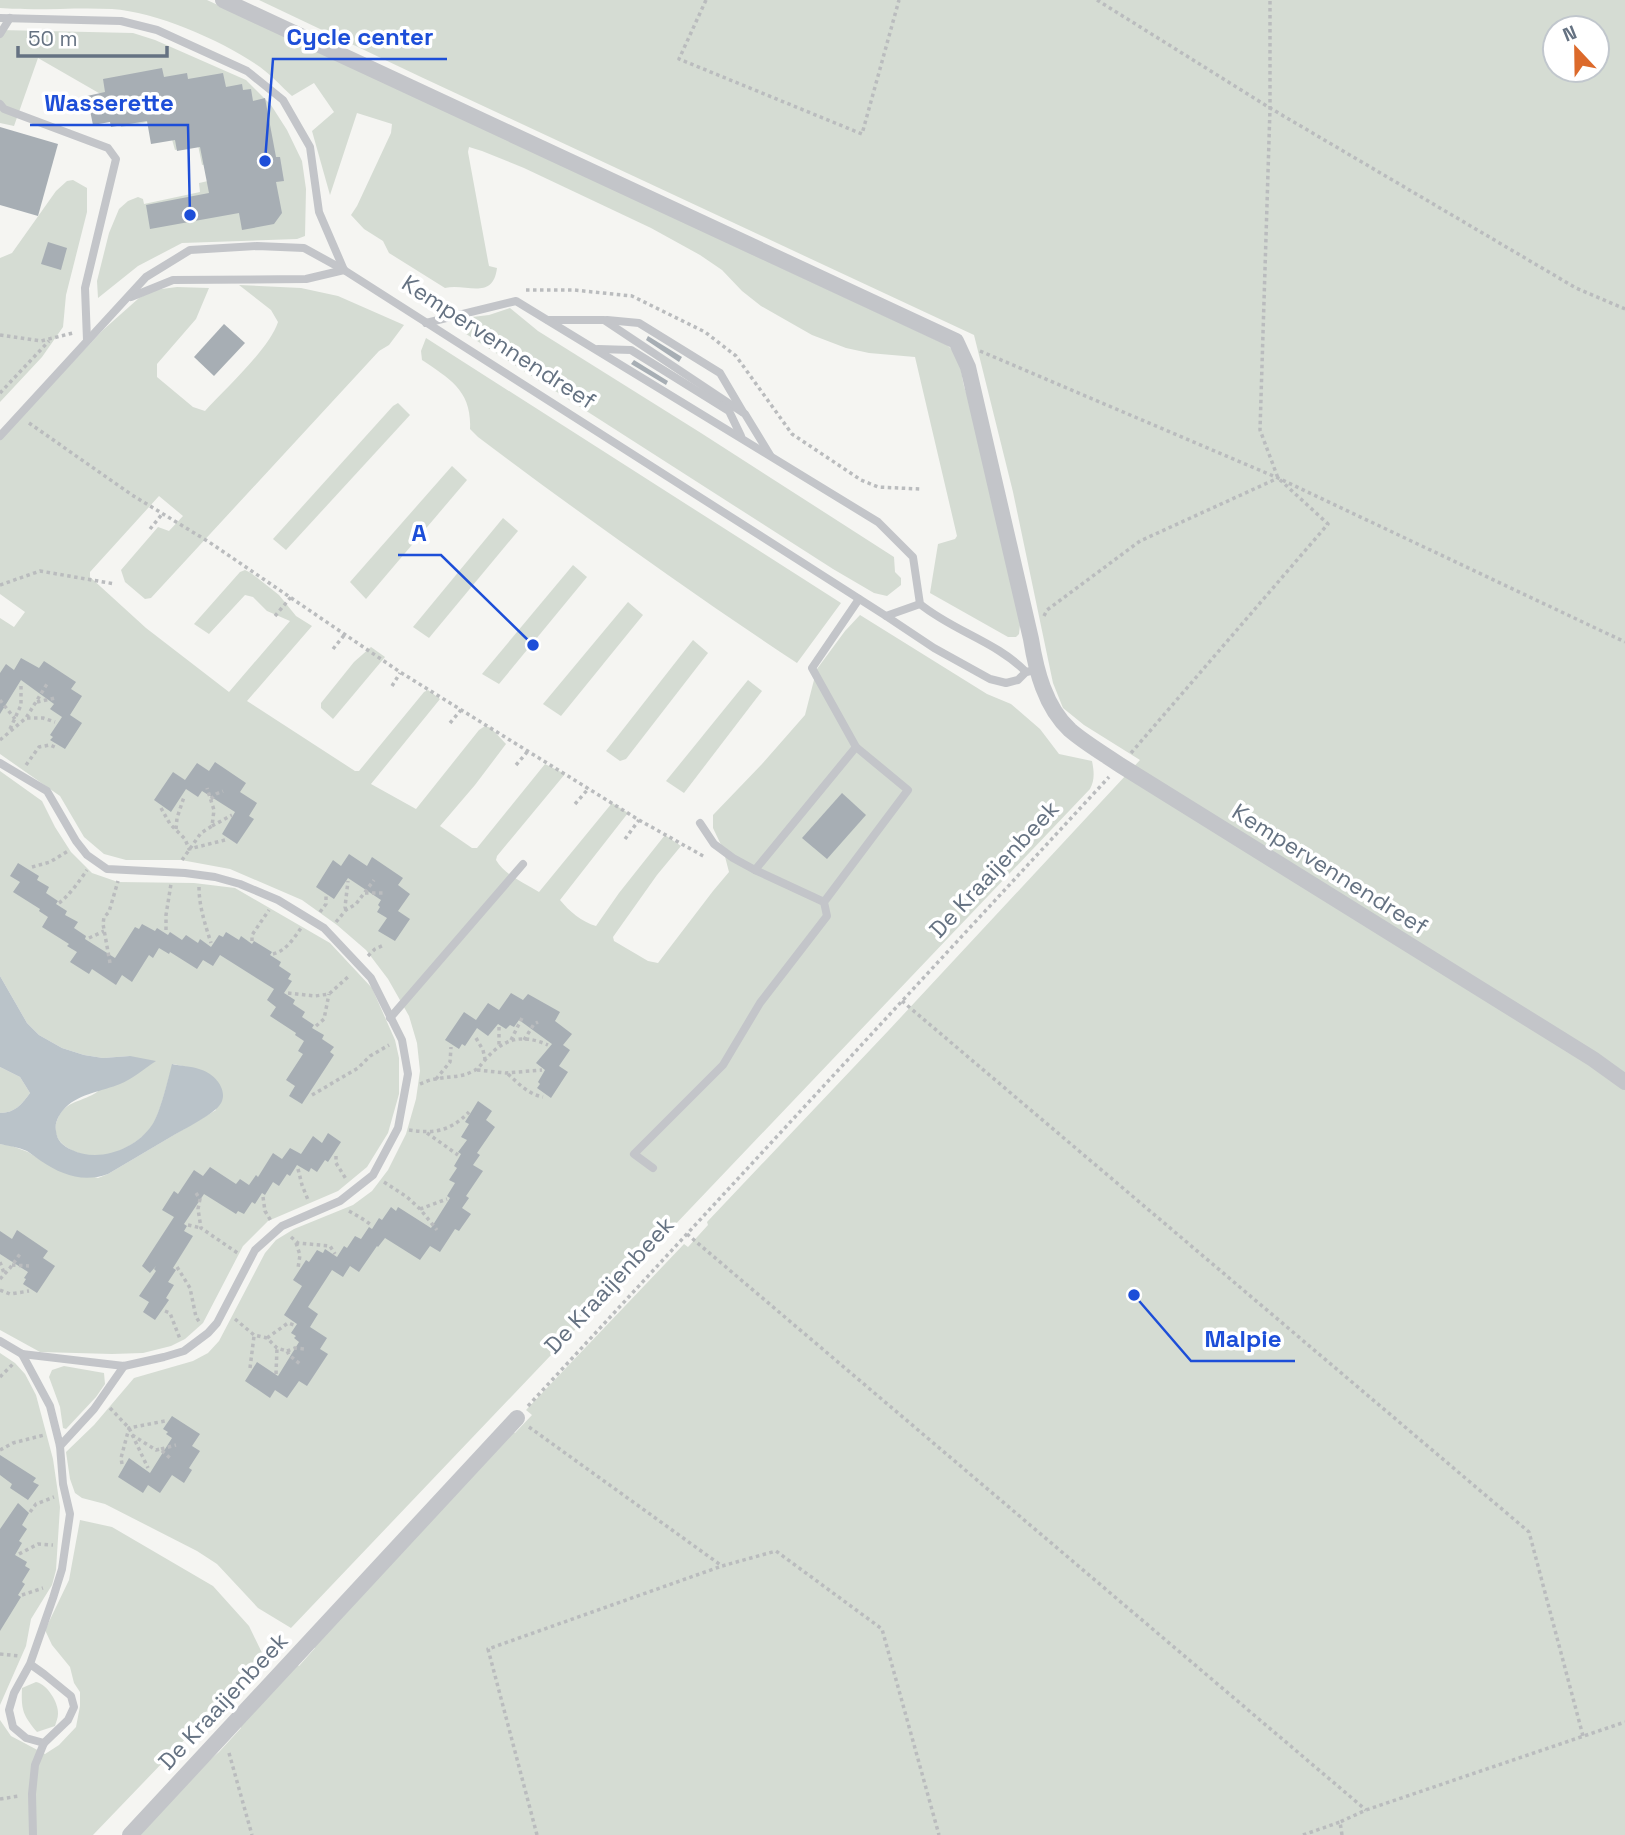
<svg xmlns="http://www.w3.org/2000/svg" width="1625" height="1835" font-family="'Space Grotesk',sans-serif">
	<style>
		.green { fill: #d5dcd3; fill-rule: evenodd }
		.water { fill: #bac3c9 }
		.building { fill: #a7aeb4 }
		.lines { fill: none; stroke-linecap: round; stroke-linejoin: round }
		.path { stroke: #babcbe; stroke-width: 3.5; stroke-dasharray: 3.5 3.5; stroke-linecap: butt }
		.service { stroke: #c3c5c9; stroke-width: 8 }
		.minor { stroke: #c3c5c9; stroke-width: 16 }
		.labels { text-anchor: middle; stroke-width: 7; stroke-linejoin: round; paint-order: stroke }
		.street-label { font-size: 23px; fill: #657282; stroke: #fff }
		.leader { fill: none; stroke: #1d4ed8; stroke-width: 2.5 }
		.callout-dot { fill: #1d4ed8; stroke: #fff; stroke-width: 2.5 }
		.callout-label { font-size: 24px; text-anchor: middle; font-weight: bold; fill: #1d4ed8; stroke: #fff; stroke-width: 7; stroke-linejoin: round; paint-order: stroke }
	</style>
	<rect width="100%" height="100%" fill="#f5f5f2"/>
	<g class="green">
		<path d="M0,0h207l740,345c18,15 12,28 19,47 3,9 10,17 14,25l40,208 -1,9 -3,3h-8l-78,-44 8,-49 17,-5 2,-3 -42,-179 -46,-4 -23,-5 -34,-13 -51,-29 -19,-15 -20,-21 -22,-15 -49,-27 -127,-60 -42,-17 -13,-4 -1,5 20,109 1,5 8,2c-4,33 -31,15 -52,20l-56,-35 -6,-12 -19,-12 -13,-14 6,-9 34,-73 1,-9 -35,-11 -27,82 -18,-64 22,-19 -20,-29 -22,13c-11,-10 -21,-21 -32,-29 -37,-26 -103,-55 -148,-58 -37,-2 -75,2 -112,-1z"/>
		<path d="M259,0h1366v1835h-1502l96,-83 22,-24 -2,-9 49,-60 11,7 16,-18 -8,-8 201,-210 7,3 17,-18 -6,-5 158,-166 4,3 20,-22 -1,-3 182,-192 251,-270 -56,-35 -21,-17 -10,-25 -40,-191 -39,-157 -553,-258zM1555,28h42v42h-42z"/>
		<path d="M0,30l133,3 22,7 91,40 25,25 16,25 15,31 4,28 -1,47 -8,3 -115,4 -44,23 -40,32 -1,-17 12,-48 10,-24 9,-8 10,-4 5,2 1,5 56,-12 -1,-9 41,-9 -4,-16 -34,7 -4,-20 -23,5 -4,-14 -23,-14 -27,5 -1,-5 -16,-26 -66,-38 -24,68 -14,-3z"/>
		<path d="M73,180l14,8v24l-21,83 -3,32 -21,30 -42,45v-144l12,-5 44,-62 11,-10z"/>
		<path d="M239,285l62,3 37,8 66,29 -15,20 -10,6 -228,247 -6,1 -20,-17 -4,-12 37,-43 11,4 14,-15 -24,-20 -69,76v5l56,51 83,64 61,-71 -23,-10 -14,-14 -8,-2 -36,39 -15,-10 46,-52 5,-2 6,3 28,22 17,21 16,10 -65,75 108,70h4l65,-79 4,-2 12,9 -69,85 45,25 63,-79 6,-4 6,2 15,16 -31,41 -35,41 32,22h5l68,-84 20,10 -68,82 -1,4c9,15 28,23 43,32l73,-89 16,10 -68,87c9,11 22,22 36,26l23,-33 46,-58 16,11 -24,29 -44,62 1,4 34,20 10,2 55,-72 16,-19 -6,-23 -10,-21v-13l49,-51 43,-49 10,-39 -1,-3 31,-42 15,-16 127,79 24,10 29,25 19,25 33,7c2,10 3,19 -2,28l-799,839 -33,-20 -41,-44 -20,-13 -92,-47 -23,-6 -7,-5 -5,-14 -4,-27 28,-27 40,-47 59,-17 15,-8 11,-12 46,-88 11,-13 18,-11 59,-24 19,-14 16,-21 18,-36 10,-35 4,-28 -3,-28 -8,-27 -21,-37 -22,-29 -29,-25 -35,-25 -72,-31 -49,-9h-55l-22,-6 -20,-17 -24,-41 -60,-42v-136l14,9 11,-15 -25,-18v-155l103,-109 36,-32 15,-8 23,-3 32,1 -13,31 -39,45v13l36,30 12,4c20,-22 65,-63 73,-89l-7,-12z"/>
		<path d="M510,308l28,23 163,102 193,124 1,15 6,6v7l-14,11 -13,-3 -41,-24 -370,-237 1,-14 25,-3z"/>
		<path d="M426,338l415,265 -44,60c-109,-72 -215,-148 -319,-226l-8,-8c2,-38 -20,-50 -48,-69l-1,-9z"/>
		<path d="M398,403l12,12 -124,135 -13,-11 120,-133z"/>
		<path d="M452,466l15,14 -101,119 -16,-17z"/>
		<path d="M503,518l15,13 -89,107 -16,-11z"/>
		<path d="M573,565l14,12 -88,107 -17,-10z"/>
		<path d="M628,602l15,13 -82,101 -18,-12z"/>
		<path d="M693,640l15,13 -82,106 -6,2 -14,-10z"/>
		<path d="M371,647l14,10 -52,62 -12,-11v-5l33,-41z"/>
		<path d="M748,680l14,11 -78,102 -18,-12z"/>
		<path d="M0,771l42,30 13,26 16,25 21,21 26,9 76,1 41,5 95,55 42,45 23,52 4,18v36l-11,39 -21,34 -29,24 -70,30 -25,25 -40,77 -18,16 -14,7 -28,7 -31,1 -72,-2 -40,-22v-186l12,2 16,6 14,9 56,17 10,-4 108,-64 -29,-43 -14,-3c-5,15 -13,51 -21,62 -12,16 -35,30 -56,30 -19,0 -50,-13 -38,-38 8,-18 25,-16 39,-26 12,-10 23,-25 33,-36l-27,2 -19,-3 -22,-7 -23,-13 -12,-12 -27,-47z"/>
		<path d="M0,1067l20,10 10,16c-8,11 -15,20 -30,20z"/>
		<path d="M0,1353l15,10 10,11 11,21 17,64 7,48 -4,63 -4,15 -21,34 -5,27 -26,59z"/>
		<path d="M64,1366l40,7 1,11 -9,13 -30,32 -3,-1 -3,-21 -11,-30 3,-7z"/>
		<path d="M80,1520l32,7 101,59 36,40 15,31 -171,178h-93v-115l11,16 34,18 14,-9 17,-18 4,-21v-14l-6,-9 -4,-16 -18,-22 -7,-15 24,-50z"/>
		<path d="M36,1682c11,2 23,21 22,32 0,4 -2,8 -3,12l-18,6c-14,-17 -16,-22 -15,-44z"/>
	</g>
	<path class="water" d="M0,976l27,47 12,12 23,13 22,7 19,3 27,-2 26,5c-12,8 -24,18 -36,23 -17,7 -41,10 -54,23 -6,6 -12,15 -10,24 1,10 7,15 16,19 27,13 64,-1 80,-25 8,-11 16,-46 20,-61 9,2 19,2 27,5 17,4 34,26 17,40 -12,10 -28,18 -42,26 -22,13 -44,26 -66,39 -25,9 -46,1 -67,-13 -5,-3 -9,-7 -14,-10 -9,-4 -18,-5 -27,-7v-31c15,0 22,-9 30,-20l-10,-16 -20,-10z"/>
	<g class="building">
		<path d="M162,68l2,9 23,-4 1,6 35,-6 3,14 16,-3 1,6 8,-1 2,12 12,-3 11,59h4l4,24 -8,1 6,31 -8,11 -32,6 -3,-17 -89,16 -4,-24 63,-12 -9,-46 -23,4 -2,-11 -24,4 -4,-23 -36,6 -1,-5 -17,3 -6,-29 18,-4 -2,-13z"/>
		<path d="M0,127l58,17 -20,72 -38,-11z"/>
		<path d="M48,242l19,6 -6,22 -20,-6z"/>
		<path d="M224,324l21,19 -31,33 -20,-19z"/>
		<path d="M648,336l34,21 -3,5 -33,-22z"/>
		<path d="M634,360l34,21 -2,4 -35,-21z"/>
		<path d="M21,658l18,10 5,-7 32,21 -5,7 11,7 -12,19 12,8 -17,26 -15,-9 3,-3 -3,-2 12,-18 -12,-8 4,-5 -33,-24 -21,34v-41l6,-9 8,6z"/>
		<path d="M215,762l31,21 -6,9 17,11 -8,13 5,3 -17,25 -15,-10 13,-22 -33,-21 -4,6 -12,-8 -15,23 -17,-12 19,-28 12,8 12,-17 12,8z"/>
		<path d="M842,793l24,22 -39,44 -25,-21z"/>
		<path d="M349,854l18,12 5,-9 31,21 -5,7 12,9 -12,17 12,8 -15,22 -17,-10 9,-13 -10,-6 3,-5 -2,-2 3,-5 -33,-22 -14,21 -18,-12 17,-27 8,6z"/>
		<path d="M18,863l21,13 -2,4 12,7 -3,6 12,8 -2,3 11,7 -2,4 13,7 -4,6 12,8 -1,3 30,19 20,-31 4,2 3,-5 13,7 2,-3 11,7 2,-3 12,8 4,-5 12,8 2,-4 11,8 8,-12 4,2 3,-5 13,8 2,-4 11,8 2,-3 18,11 -2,3 11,7 -2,4 12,8 -3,5 4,2 -8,12 11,7 -2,4 12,8 -3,5 12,8 -2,3 12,7 -2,4 12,8 -4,5 4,3 -32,49 -13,-8 6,-10 -9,-6 17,-26 -5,-3 6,-10 -9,-6 1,-2 -26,-17 6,-9 -9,-7 7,-11 -54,-34 -7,11 -10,-6 -6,9 -27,-17 -1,2 -10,-6 -6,10 -4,-3 -17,27 -10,-7 -6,10 -24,-16 -3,5 -19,-12 7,-10 -10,-6 2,-2 -27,-17 6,-10 -9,-6 1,-2 -27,-17 7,-10 -10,-6z"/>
		<path d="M511,993l12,7 5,-6 32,18 -5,9 17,13 -9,11 7,5 -11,16 9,6 -17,26 -14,-10 3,-4 -2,-2 7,-12 -9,-7 16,-19 -33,-24 -5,7 -4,-2 -4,4 -8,-5 -10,12 -11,-8 -12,18 -3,-2 -3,5 -14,-9 19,-28 12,8 12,-17 11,7z"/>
		<path d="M478,1101l14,10 -6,9 9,7 -18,26 3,2 -7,10 10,6 -17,25 3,2 -7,10 9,6 -12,17 -4,-2 -15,23 -10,-6 -10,14 -35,-22 -7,9 -1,-1 -18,26 -9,-6 -7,11 -11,-7 -24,37 10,7 -8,13 17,11 -7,11 8,5 -21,32 -8,-5 -12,17 -12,-8 -5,8 -25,-17 12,-19 21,14 21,-34 -5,-4 2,-2 -5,-3 6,-9 -13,-9 18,-29 -9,-6 13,-20 3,2 8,-12 6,3 2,-4 12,8 7,-11 3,2 8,-12 6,3 8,-12 3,2 7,-11 3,2 9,-13 5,4 2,-4 33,21 19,-30 -3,-2 8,-13 -6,-3 8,-12 -3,-2 7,-12 -3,-2 9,-12 -6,-3 8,-13 -4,-2z"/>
		<path d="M328,1133l13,9 -13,20 -3,-2 -8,12 -6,-4 -2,4 -12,-7 -7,11 -3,-2 -8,12 -6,-4 -8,13 -3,-2 -7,11 -3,-2 -8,12 -6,-3 -2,3 -32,-20 -20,30 3,2 -3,5 9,5 -20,32 3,2 -8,12 6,3 -8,13 3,2 -14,20 -12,-8 6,-10 -10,-6 17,-25 -2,-2 2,-3 -6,7 -8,-7 32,-49 -12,-7 12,-19 4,3 16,-24 9,6 7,-9 26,17 4,-5 9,6 7,-10 2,2 15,-24 9,6 8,-11 11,6 12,-18 9,7z"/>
		<path d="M17,1230l31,21 -5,7 12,8 -18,27 -14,-9 3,-5 -2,-1 4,-6 -28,-18v-23l12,8z"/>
		<path d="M172,1416l28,18 -8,12 8,5 -11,17 3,2 -8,13 -12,-8 -12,18 -12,-8 -5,8 -25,-16 11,-19 21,15 22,-35 -6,-4 2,-2 -5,-3z"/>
		<path d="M0,1455l36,23 -3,4 6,3 -11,15 -18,-12 2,-4 -12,-9z"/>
		<path d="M18,1503l11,10 -7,12 5,4 -8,12 3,2 -7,12 12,7 -2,4 5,3 -8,13 3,2 -7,11 3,2 -21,34v-102z"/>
	</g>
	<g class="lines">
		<g class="path">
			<path d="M706,0l-27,59 183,75 37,-134"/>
			<path d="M1097,0l173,108 306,180 49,21"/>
			<path d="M526,290h48l58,6 73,36 31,24 56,78 69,46 17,7 42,2"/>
			<path d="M0,335l41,6 32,-8"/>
			<path d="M980,351l298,127 347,164"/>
			<path d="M0,393l49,-52"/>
			<path d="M29,423l103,72 77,47 191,130 239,148 66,37"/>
			<path d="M150,529l13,-16"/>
			<path d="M0,585l40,-14 75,13"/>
			<path d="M275,616l16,-19"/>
			<path d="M1044,616l3,-6 93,-69 136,-62"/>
			<path d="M333,649l12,-15"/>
			<path d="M392,686l8,-13"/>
			<path d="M0,700l15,19"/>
			<path d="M37,702l18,-4"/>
			<path d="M27,718h16l12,4"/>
			<path d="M450,723l11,-13"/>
			<path d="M10,729l11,-24v-20"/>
			<path d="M0,740l26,-22 21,-34"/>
			<path d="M1131,753l197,-229 -50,-46 -18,-48 10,-322v-108"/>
			<path d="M26,765l13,-18 11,-2 7,3"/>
			<path d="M516,765l12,-14"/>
			<path d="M211,799l5,-5 7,-3"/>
			<path d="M575,804l14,-16"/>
			<path d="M161,808l9,16 15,15 4,10 36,-9"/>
			<path d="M212,826l20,-11"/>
			<path d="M176,829l1,-11 7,-21"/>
			<path d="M625,839l14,-19"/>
			<path d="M182,860l19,-27 11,-7 2,-16 -7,-22"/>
			<path d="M32,867l18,-5 18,-11"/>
			<path d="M199,887c0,19 6,37 12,56"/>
			<path d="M365,893h19"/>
			<path d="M59,903c9,-6 22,-24 28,-33"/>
			<path d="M346,910l-1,-3 3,-26"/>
			<path d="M320,912l6,-8v-9"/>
			<path d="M336,922l10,-12 10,-6 18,-24"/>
			<path d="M166,930v-15l5,-31"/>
			<path d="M89,938l15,-7"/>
			<path d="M252,941v-6l17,-25"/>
			<path d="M273,954c13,-3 21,-16 28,-26"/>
			<path d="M368,956l7,-7 9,-4"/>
			<path d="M110,963l-7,-39 1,-7 5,-5 9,-31"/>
			<path d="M288,993l27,3 14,-2 20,-18"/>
			<path d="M902,1001l627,531 54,204"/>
			<path d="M316,1026l8,-7 5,-25"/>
			<path d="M499,1027v18"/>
			<path d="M476,1038l7,12 2,9"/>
			<path d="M511,1040l12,-24"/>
			<path d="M524,1040l10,-16 4,-2"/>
			<path d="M477,1070l29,3 36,-3"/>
			<path d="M508,1074c11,10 20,20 35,23"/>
			<path d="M436,1079l14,-17 1,-15"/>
			<path d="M420,1084c5,-2 11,-5 16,-5 13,-3 25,-1 37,-8 6,-2 8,-7 12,-11 18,-21 36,-27 63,-15"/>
			<path d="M312,1095l46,-27 12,-12 19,-11"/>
			<path d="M409,1130c25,4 42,1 60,-18"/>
			<path d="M427,1133l31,22"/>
			<path d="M336,1156v7l10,16"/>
			<path d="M298,1169l4,16 6,15"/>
			<path d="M384,1182l23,15 13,12 17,21"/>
			<path d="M196,1193l4,6 -2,10 3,19 38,26"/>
			<path d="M263,1197l2,14 6,10"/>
			<path d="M420,1209l27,-10"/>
			<path d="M349,1211l17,10 5,4"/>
			<path d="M188,1225l13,3"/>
			<path d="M687,1234l679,576"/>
			<path d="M291,1237l7,6 32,3 5,8"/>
			<path d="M296,1243l4,12 -2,13"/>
			<path d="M0,1262l4,11"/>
			<path d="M12,1265l17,1"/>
			<path d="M177,1267l13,21 6,29 4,6"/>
			<path d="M0,1279l10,-11 10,-14"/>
			<path d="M0,1290l10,4 19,-3"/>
			<path d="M165,1311l5,2 10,26"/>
			<path d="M235,1319l19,16 13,3 10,10 10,3 2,4 11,9"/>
			<path d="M267,1338l21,-15 6,2"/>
			<path d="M287,1351l8,-3 9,1"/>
			<path d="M250,1368l4,-32"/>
			<path d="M276,1374l1,-26"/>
			<path d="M0,1377l13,-13"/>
			<path d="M528,1406l581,-629"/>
			<path d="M110,1408l19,20 19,40"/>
			<path d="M529,1427l193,139 54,-15 106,78 57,206"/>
			<path d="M132,1435l24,15 4,-1 11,10"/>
			<path d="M161,1449l15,-4"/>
			<path d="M0,1450l13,-7 31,-8"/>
			<path d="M122,1464l-1,-6 8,-30 36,-7"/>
			<path d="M30,1512l6,-8 18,-7"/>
			<path d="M19,1554l19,-10 15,1"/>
			<path d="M22,1595l21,-7"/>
			<path d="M0,1654l19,2"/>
			<path d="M229,1753l23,82"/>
			<path d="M0,1799l19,-3"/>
			<path d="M537,1835l-49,-186 234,-83"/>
			<path d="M1303,1835l37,-13"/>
			<path d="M1342,1835l-2,-13 26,-12 259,-88"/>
		</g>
		<g class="service">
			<path d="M0,18l121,3 36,9 90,41 36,29 27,47 9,65 25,58 542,346 48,32 56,31 16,4 12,-3 8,-8 10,-2"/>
			<path d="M0,34l10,-16"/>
			<path d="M0,104l4,5 104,39 8,11 -31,129 2,52"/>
			<path d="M131,297l42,-17 133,-1 38,-9"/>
			<path d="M548,320h56l141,94 25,41"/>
			<path d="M607,320l32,3 81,50 23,39"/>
			<path d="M426,323l90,-22 362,221 35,35 7,47c33,27 77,38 106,68"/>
			<path d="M598,349l33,1 98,61 12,25"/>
			<path d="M0,436l146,-159 44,-27 67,-4 47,2 40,22"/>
			<path d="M886,616l34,-12"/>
			<path d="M0,763l47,28 29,50 11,14 20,14 78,4 30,4 25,7 38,16 46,28 47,50 31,62 6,34 -10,54 -25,47 -33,26 -58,25 -27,24 -38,73 -9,10 -24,18 -20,6 -40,9 -102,-12 -22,-13"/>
			<path d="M700,823l14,21 19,14 22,12"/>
			<path d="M824,902l-69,-32 101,-123"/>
			<path d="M390,1018l133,-154"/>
			<path d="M653,1168l-19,-14 89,-89 37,-62 67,-87 -3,-14 84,-112 -52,-43 -44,-79 47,-69"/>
			<path d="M22,1354l28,52 10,40 3,38 7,30 -8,55 -9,29 -23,66 -16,29 -5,17 4,17 13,11 18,5 24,-23 6,-13 -3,-11 -27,-22 -14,-10"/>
			<path d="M60,1446l34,-37 30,-43"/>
			<path d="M33,1835l-1,-41 3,-29 9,-22"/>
		</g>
		<g class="minor">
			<path d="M223,0l733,341 12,26 63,272c5,31 14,68 39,91 15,13 34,24 50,35l473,294 32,23"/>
			<path d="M130,1835l387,-417"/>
		</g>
	</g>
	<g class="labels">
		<g class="street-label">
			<text transform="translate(499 342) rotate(33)" y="8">Kempervennendreef</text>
			<text transform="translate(994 869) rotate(-47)" y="8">De Kraaijenbeek</text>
			<text transform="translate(1330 869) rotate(32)" y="8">Kempervennendreef</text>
			<text transform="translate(609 1285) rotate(-47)" y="8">De Kraaijenbeek</text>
			<text transform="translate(223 1701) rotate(-47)" y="8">De Kraaijenbeek</text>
		</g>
	</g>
	<path class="leader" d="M265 161L273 59H447M190 215L188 125H30M533 645L441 555H398M1134 1295L1191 1361H1295"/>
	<g class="callout-dot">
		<circle cx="265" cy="161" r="7"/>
		<circle cx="190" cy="215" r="7"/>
		<circle cx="533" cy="645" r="7"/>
		<circle cx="1134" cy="1295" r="7"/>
	</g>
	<g class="callout-label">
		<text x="360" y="45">Cycle center</text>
		<text x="109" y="111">Wasserette</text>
		<text x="419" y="541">A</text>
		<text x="1243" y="1347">Malpie</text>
	</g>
	<g transform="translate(1576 49) rotate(338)"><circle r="33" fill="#ffffff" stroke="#c1c7cd" stroke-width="2"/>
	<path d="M0-5L12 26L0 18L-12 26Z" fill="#dc6a2b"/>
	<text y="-10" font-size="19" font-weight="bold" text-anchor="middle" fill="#657282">N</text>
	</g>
	<path d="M18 46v10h149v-10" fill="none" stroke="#657282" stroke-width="3.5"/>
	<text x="28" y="46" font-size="21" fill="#657282" stroke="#ffffff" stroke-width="5" paint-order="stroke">50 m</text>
</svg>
